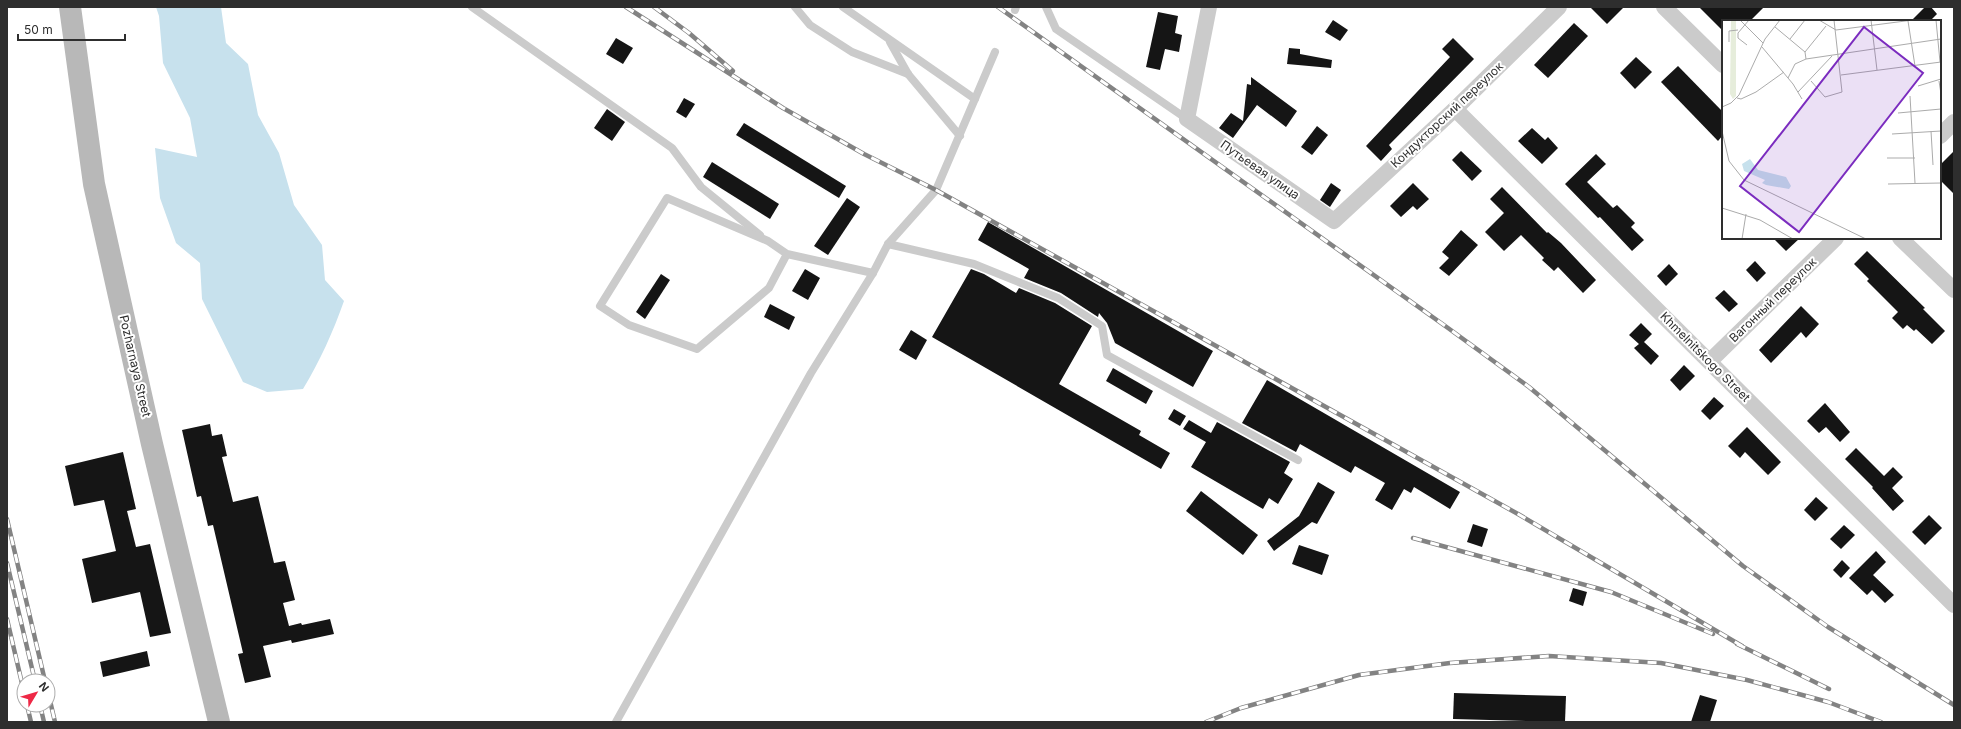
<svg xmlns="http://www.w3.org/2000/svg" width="1961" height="729" font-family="Inter,sans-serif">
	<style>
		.water { fill: #c7e1ed }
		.building { fill: #151515 }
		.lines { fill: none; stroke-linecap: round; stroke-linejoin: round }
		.service { stroke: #cbcbcb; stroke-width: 8 }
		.minor { stroke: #cbcbcb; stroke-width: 16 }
		.secondary { stroke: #b8b8b8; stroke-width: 22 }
		.rail-casing { stroke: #838383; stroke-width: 4.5 }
		.rail { stroke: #fff; stroke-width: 3; stroke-dasharray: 9; stroke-linecap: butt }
		.labels { text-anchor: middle; stroke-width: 4; stroke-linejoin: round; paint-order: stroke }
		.street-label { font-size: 12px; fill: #2e2e2e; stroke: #fff }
		.inset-road { fill: none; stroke: #ababab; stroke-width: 1 }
		.view { fill: #7b2cbf; fill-opacity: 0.15; stroke: #7b2cbf; stroke-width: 2 }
		.inset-edge { fill: none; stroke: #2e2e2e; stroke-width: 2 }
	</style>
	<rect width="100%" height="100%" fill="#fff"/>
	<path class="water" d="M156,7h65l5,36 22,21 10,51 21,38 15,52 28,40 3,35 19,21c-11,31 -24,60 -41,88l-36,3 -24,-10 -41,-83 -2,-36 -24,-20 -16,-45 -5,-50 42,9 -7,-39 -27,-55 -4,-47z"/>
	<g class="building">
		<path d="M1590,7h34l-17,17z"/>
		<path d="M1699,7h65l-14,14h-27v10z"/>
		<path d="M1925,7h6l6,7 -7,7h-19z"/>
		<path d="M1158,12l20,4 -3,17 7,2 -3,17 -14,-3 -5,21 -14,-3z"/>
		<path d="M1333,20l15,10 -8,11 -15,-9z"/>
		<path d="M1574,23l14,13 -40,42 -14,-13z"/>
		<path d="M616,38l17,10 -10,16 -17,-10z"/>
		<path d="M1453,38l21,21 -85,86 3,4 -11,12 -15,-15 84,-89 -8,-8z"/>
		<path d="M1289,48l11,1v5l32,6 -1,8 -44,-4z"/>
		<path d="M1636,57l16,15 -17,17 -15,-16z"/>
		<path d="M1678,66l45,46v23l-5,6 -57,-59z"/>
		<path d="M1251,77l46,34 -11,16 -29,-22 -24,33 -14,-10 12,-15 12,8 4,-37 4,1z"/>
		<path d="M684,98l11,6 -9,14 -10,-6z"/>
		<path d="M607,109l18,13 -13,19 -18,-13z"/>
		<path d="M744,123l102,63 -7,12 -103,-63z"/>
		<path d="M1317,126l11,9 -16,20 -11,-8z"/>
		<path d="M1532,128l13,12 3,-3 10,11 -16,16 -24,-23z"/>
		<path d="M1461,151l21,20 -10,10 -20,-21z"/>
		<path d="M1954,151v43l-14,-14v-15z"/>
		<path d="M1596,154l10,10 -19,18 26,26 4,-3 18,18 -4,4 13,13 -12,11 -32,-34 -2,1 -33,-34z"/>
		<path d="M712,162l67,42 -9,15 -67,-42z"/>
		<path d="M1331,183l10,7 -11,17 -10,-7z"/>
		<path d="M1413,183l16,16 -12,11 -4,-4 -12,11 -11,-11z"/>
		<path d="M1502,187l45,46 1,-1 13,11 35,37 -13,13 -25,-26 -4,4 -12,-11 2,-2 -23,-23 -17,16 -19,-19 19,-19 -14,-14z"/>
		<path d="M847,198l13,9 -32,48 -14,-9z"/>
		<path d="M988,222l225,129 -20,36 -78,-44 -8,-20 -8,-10 -1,4 -37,-24 -37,-15 5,-9 -51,-29z"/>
		<path d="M1461,230l17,15 -29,31 -10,-8 10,-10 -7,-6z"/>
		<path d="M1773,238h27l-14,13z"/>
		<path d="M1867,251l58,57 -2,1 22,22 -13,13 -16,-15 -2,2 -7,-6 -4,4 -11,-11 6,-6 -31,-31 2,-2 -15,-15z"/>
		<path d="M1755,261l11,12 -9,9 -11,-12z"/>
		<path d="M1669,264l9,10 -12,12 -9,-10z"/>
		<path d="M805,269l15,9 -12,22 -16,-9z"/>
		<path d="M971,269l13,5 32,19 3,-5 36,15 37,23 -33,58 82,47 -2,4 31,18 -9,16 -229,-132z"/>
		<path d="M661,274l9,6 -25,39 -9,-7z"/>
		<path d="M1724,290l14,14 -9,8 -14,-14z"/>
		<path d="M770,304l25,13 -6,13 -25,-13z"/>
		<path d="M1801,306l18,18 -13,14 -5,-6 -30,31 -12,-13z"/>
		<path d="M1641,323l11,11 -8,8 15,14 -8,9 -17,-17 5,-4 -10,-9z"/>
		<path d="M911,330l16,10 -11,20 -17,-10z"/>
		<path d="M1684,365l11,11 -15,15 -10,-11z"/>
		<path d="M1113,368l40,23 -7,13 -40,-23z"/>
		<path d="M1267,380l193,112 -10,17 -36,-22 -3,6 -7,-4 -12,21 -17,-10 10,-17 -30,-17 -4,7 -51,-29 -4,8 -54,-29z"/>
		<path d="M1714,397l10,9 -14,14 -9,-9z"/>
		<path d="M1825,403l25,29 -10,10 -14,-15 -7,6 -12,-12z"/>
		<path d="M1174,409l12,7 -6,10 -12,-7z"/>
		<path d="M1189,420l22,13 6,-11 73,40 -6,11 9,6 -15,25 -9,-6 -6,11 -72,-42 15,-25 -23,-13z"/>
		<path d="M210,424l2,12 10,-2 5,22 -5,1 11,45 25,-6 16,67 11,-2 10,39 -12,3 6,23 12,-3 1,2 28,-6 4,15 -42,9 -1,-3 -28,6 8,31 -26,6 -7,-29 5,-1 -30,-128 -5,1 -7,-30 -4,1 -15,-67z"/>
		<path d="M1747,427l34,35 -13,13 -23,-23 -5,6 -12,-12z"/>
		<path d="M1856,448l28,28 9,-9 10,10 -11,11 12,13 -11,10 -21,-23 1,-1 -28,-28z"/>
		<path d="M123,452l13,57 -9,2 9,36 14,-3 21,89 -21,4 -10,-45 -48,11 -10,-44 34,-8 -12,-51 -30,6 -9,-40z"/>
		<path d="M1318,482l17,10 -18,32 -5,-2 -38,29 -7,-10 32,-25z"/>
		<path d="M1201,491l57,44 -15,20 -57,-44z"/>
		<path d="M1816,497l12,11 -13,13 -11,-11z"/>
		<path d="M1929,515l13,13 -17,17 -13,-13z"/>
		<path d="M1473,524l15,5 -6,18 -15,-5z"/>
		<path d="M1844,525l11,10 -14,14 -11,-10z"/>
		<path d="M1299,545l30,10 -7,20 -30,-11z"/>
		<path d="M1876,551l10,11 -13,13 21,20 -9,8 -13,-13 -5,5 -18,-17z"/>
		<path d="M1842,560l8,8 -9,10 -8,-8z"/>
		<path d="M1573,588l14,4 -4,14 -14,-5z"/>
		<path d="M147,651l3,15 -47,11 -3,-15z"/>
		<path d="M1454,693l112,3 -1,26 -112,-3z"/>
		<path d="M1700,695l17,5 -7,22h-19z"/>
	</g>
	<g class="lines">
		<g class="service">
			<path d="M472,7l200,141 29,39 59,48"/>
			<path d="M795,7l15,18 42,27 56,22"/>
			<path d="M843,7l132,92"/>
			<path d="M1046,7l10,22 131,90"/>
			<path d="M1015,10l1,-3"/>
			<path d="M890,42l18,32 52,62"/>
			<path d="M888,244l86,20 84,34 44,28 5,29 191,105"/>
			<path d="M787,254l-18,34 -72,61 -68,-24 -29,-19 67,-108 101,43 19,13 86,19"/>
			<path d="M616,722l195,-349 62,-100 15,-29 48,-54 59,-138"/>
		</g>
		<g class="minor">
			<path d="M1209,7l-22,112 147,102 121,-112 104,-102"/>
			<path d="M1664,7l59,58"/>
			<path d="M1455,109l499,496"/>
			<path d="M1940,136l14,-14"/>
			<path d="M1900,238l54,52"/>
			<path d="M1710,361l126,-123"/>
		</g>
		<path class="secondary" d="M70,7l24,177 58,260 67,278"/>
		<g class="rail-casing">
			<g id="rail">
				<path d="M626,7l157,101 81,46 72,36 582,324 224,132"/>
				<path d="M654,7l35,26 44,38"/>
				<path d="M998,7l450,321 81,59 214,179 85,61 126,78"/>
				<path d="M7,519l38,162"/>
				<path d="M1413,538l198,54 102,42"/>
				<path d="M7,563l28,118"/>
				<path d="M7,619l17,73"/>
				<path d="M1737,644l92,45"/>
				<path d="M48,692l7,30"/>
				<path d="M27,705l4,17"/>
				<path d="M40,705l4,17"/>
				<path d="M1206,722l35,-14 118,-33 91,-12 99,-7 112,7 86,17 81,22 53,20"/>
			</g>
		</g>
		<use href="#rail" class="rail"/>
	</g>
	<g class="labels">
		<g class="street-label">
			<text transform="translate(1447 115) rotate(-43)" y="4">Кондукторский переулок</text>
			<text transform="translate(1260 170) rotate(35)" y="4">Путьевая улица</text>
			<text transform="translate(1773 300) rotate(-44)" y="4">Вагонный переулок</text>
			<text transform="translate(1705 357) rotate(45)" y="4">Khmelnitskogo Street</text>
			<text transform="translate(135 366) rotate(77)" y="4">Pozharnaya Street</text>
		</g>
	</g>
	<g transform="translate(1722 20)">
		<rect width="219" height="219" fill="#fff"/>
		<path d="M9,0h5v76l-3,3 -3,-5z" fill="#e6eddb"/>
		<path d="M28,139l8,11 28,7 5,9 -2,3 -23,-4 -4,-2 3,-3 -21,-9 -2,-7z" fill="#c7e1ed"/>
		<path class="inset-road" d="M18,0l23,23M97,0l17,10 77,-10M149,0l6,50M214,0l4,42M186,1l7,45M53,7l30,25 1,7M68,19l15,-19M7,22v-11l9,-1M25,25l-9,-7v-5l11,-13M40,27l31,37 9,15M83,32l21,-26M119,55l100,-13M66,58l7,-14 11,-5 135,-20M89,61l14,16 17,-5 -8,-72M217,61l2,13M196,66l23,-7M76,72l34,-36M188,76l5,87M15,78l4,1 15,-7 28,-20M0,87l9,-4 8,-8 26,-56 15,-19M176,93l43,-4M0,111l7,30 15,19 122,59M209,111l2,34M170,114l49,-3M165,138h28M166,164l53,-1M0,188l38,12 33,19M20,219l4,-25"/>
		<path class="view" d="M142,7l59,46 -124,159 -59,-46z"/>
		<rect width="219" height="219" class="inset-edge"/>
	</g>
	<rect width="1961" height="729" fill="none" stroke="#2e2e2e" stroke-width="16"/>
	<g transform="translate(36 693) rotate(52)"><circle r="19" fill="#ffffff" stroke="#ababab"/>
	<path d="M0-3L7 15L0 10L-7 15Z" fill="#ee2846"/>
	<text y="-6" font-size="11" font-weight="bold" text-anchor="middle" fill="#2e2e2e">N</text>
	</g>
	<path d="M18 34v6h107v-6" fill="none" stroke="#2e2e2e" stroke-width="2"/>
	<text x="24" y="34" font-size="12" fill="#2e2e2e" stroke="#ffffff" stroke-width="3" paint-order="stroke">50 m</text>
</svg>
